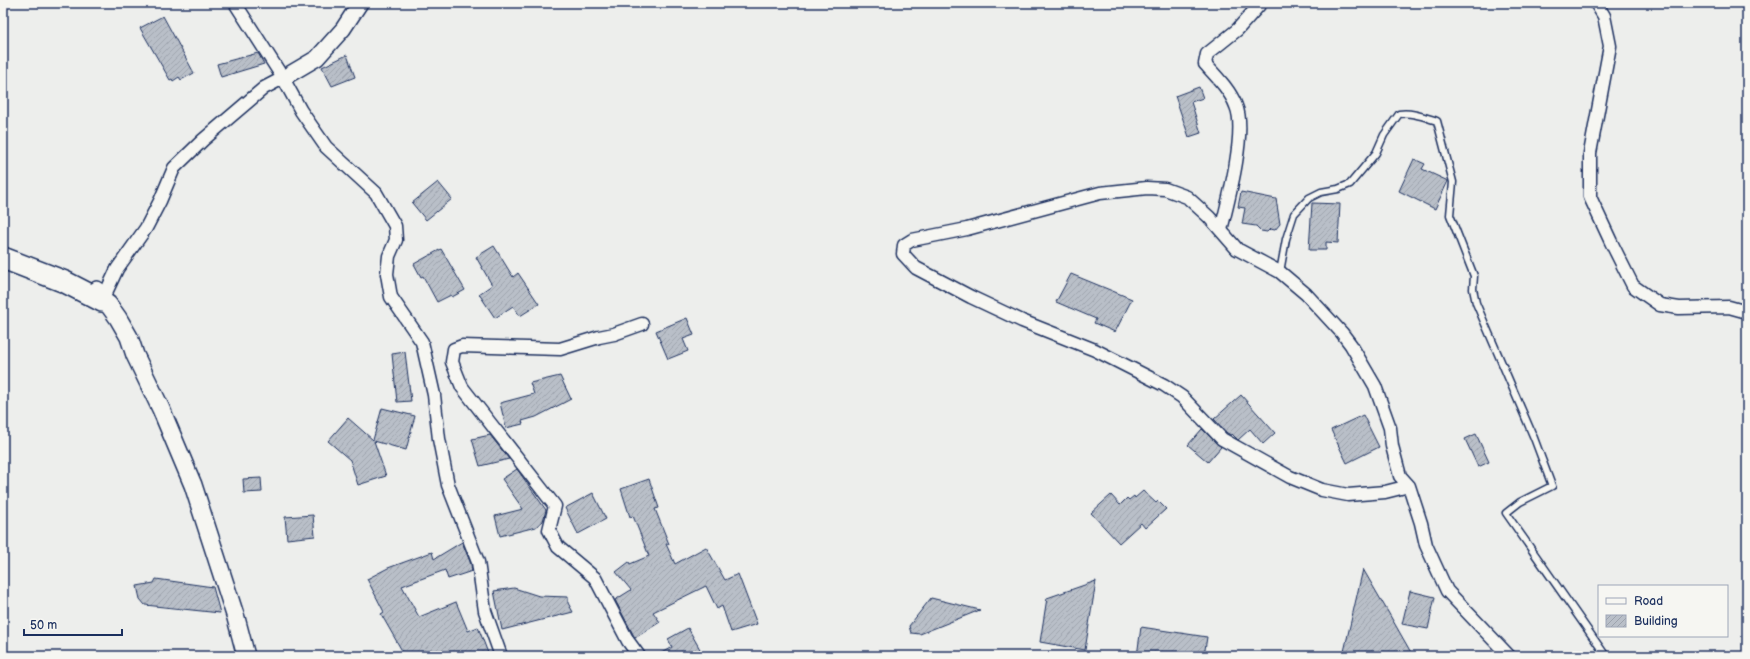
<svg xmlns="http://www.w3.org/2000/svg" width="1750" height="659" font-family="'Balsamiq Sans',sans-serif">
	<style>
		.building { fill: url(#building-hatch); stroke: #1b2f5e }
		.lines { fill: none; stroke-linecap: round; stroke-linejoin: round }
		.service-casing { stroke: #1b2f5e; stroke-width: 9 }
		.minor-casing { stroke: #1b2f5e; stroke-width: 15 }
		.tertiary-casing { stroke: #1b2f5e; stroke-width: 18 }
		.secondary-casing { stroke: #1b2f5e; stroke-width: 20 }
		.trunk-casing { stroke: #1b2f5e; stroke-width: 24 }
		.service { stroke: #f6f6f2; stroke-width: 6 }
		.minor { stroke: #f6f6f2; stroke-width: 12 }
		.tertiary { stroke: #f6f6f2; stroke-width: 15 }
		.secondary { stroke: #f6f6f2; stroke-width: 17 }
		.trunk { stroke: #f6f6f2; stroke-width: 21 }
	</style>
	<defs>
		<pattern id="building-hatch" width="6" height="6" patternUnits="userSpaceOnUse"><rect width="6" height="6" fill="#b9bfc8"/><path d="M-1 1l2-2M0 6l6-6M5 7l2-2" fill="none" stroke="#9ea4ae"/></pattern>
	</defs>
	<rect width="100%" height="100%" fill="#edeeec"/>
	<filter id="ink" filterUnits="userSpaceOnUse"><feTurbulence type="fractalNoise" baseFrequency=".025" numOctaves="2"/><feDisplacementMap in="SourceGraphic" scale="8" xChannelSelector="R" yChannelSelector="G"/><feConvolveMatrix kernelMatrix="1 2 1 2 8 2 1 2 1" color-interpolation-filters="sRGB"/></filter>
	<g filter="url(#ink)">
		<g class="building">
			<path d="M163,16l31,57 -13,7 -2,-3 -6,4 -1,-2 -2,1 -30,-52z"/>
			<path d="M258,53l6,11 -43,13 -4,-13z"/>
			<path d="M347,55l8,22 -23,9 -10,-19z"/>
			<path d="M1199,87l4,11 -12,4 10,31 -12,4 -14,-41z"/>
			<path d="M1414,159l11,5 -3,5 26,12 -13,28 -36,-18z"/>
			<path d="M438,182l14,17 -26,21 -14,-17z"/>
			<path d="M1241,192l35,7 4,25 -5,6 -5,-1 -3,3 -6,-1 -5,-5 -14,-2 3,-16 -7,-1z"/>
			<path d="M1312,203l28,1 -2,39 -12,-1v8h-17z"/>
			<path d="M494,246l19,31 5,-4 21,31 -19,12 -7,-10 -18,12 -16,-24 13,-9 -16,-28z"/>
			<path d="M441,249l24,41 -13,7 -1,-2 -14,7 -14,-26 -2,1 -7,-13z"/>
			<path d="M1071,274l61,25 -17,33 -21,-9 2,-4 -40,-17z"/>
			<path d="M687,318l7,17 -11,4 5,12 -20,8 -12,-28z"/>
			<path d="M405,352l6,49 -14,1 -5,-48z"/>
			<path d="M560,376l11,23 -35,18 -14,4 1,3 -17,4 -6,-25 34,-9 -4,-11z"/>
			<path d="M1241,395l34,38 -12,11 -13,-15 -12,11 -6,-6 -1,1 -4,-2 -13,-14z"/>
			<path d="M382,408l33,8 -9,34 -32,-9 12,35 -28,9 -8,-25 -22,-19 20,-23 25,22z"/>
			<path d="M1363,415l16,32 -32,16 -16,-33z"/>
			<path d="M1202,429l19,18 -13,15 -20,-17z"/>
			<path d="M1476,434l13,28 -11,5 -13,-28z"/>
			<path d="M490,435l19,24 -29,7 -8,-27z"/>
			<path d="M517,469l29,41 -3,11 -7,6 -36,9 -5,-20 28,-7 -21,-30z"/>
			<path d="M261,478l1,14 -18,1 -1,-14z"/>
			<path d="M649,479l10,29 -4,1 14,35h-3l9,20 31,-17 19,33 13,-6 19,50 -26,8 -9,-26 -5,3 -11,-23 -53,26 7,10 -25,16 -20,-38 16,-10 -15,-18 13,-10 1,2 19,-8 -16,-40 -3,1 -9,-28z"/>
			<path d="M1143,491l13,12 2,-2 8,8 -21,19 -4,-5 -22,20 -28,-30 20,-18 9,10 7,-7 2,2 5,-4 1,2z"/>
			<path d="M593,493l13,26 -28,15 -13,-26z"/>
			<path d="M313,515l2,21 -28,3 -2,-22z"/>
			<path d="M462,542l9,22 1,7 -24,8 -3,-9 -43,16 17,31 37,-15 12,29 10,-4 10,26 -8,3h-75l-24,-42 3,-2 -17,-33 21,-11 44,-16 2,7z"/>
			<path d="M1363,569l25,43 25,44h-70z"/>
			<path d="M156,579l57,8 7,26 -75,-8 -5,-6 -3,-13 17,-3z"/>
			<path d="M1096,581l-11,69 -45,-8 7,-44z"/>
			<path d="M514,588l25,8 29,1v6l5,9 -71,18 -8,-39z"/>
			<path d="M1410,591l25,6 -7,32 -26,-5z"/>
			<path d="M931,598l49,12 -60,24 -9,-1 -2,-7z"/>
			<path d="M1141,627l66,10 -3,19h-67z"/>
			<path d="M688,628l13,23 -10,5h-35l16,-9 -4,-8z"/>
		</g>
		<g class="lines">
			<g class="service-casing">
				<path id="service" d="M1280,272l6,-33 8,-25 15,-16 12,-6 17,-3 12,-5 26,-31 8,-18 15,-21c13,-2 25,3 38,7l16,61 -3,33 24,61 -1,13 3,14 58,135 18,48 -32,16 -14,11 100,143"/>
			</g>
			<g class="minor-casing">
				<g id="minor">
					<path d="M235,3l48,75 18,33 25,36 50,46 19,33 1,14 -7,16 -2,18 4,23 31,45 12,53 5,44 9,46 30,77 7,49 16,45"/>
					<path d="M1596,3l8,13 6,30 -20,107v44l21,45 22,44 27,19 19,3 50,-1 18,5"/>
					<path d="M1221,230c7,-28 26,-99 15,-124 -6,-16 -20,-30 -31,-42l2,-10 30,-24 24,-27"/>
					<path d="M102,301l15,-32 29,-41 14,-27 14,-33 29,-28 61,-52 19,-10"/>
					<path d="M1409,486l-24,6 -37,3 -26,-5 -32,-13 -68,-38 -40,-42 -18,-12 -69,-35 -73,-29 -51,-24 -55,-29 -13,-14 1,-9 8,-5 55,-11 133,-36 47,-5 18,1 22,8 22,20 28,32 43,23 26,22 36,39 9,12 24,41 15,42 2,18 8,30 9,10 12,37 5,22 21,46 62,65"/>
					<path d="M639,656l-11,-15 -33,-63 -37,-31 -9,-17 6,-24 -93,-119 -10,-25 2,-13 8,-3 98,3 39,-12 15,-3 28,-10"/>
				</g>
			</g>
			<g class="tertiary-casing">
				<path id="tertiary" d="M283,78l34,-20 26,-29 17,-26"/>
			</g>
			<g class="secondary-casing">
				<path id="secondary" d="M97,290l5,11 6,3 10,14 11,19 6,18 26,54 32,76 43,133 10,38"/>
			</g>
			<g class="trunk-casing">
				<path id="trunk" d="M3,258l62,24 37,19"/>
			</g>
			<use href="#service" class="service"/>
			<use href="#minor" class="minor"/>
			<use href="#tertiary" class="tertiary"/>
			<use href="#secondary" class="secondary"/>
			<use href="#trunk" class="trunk"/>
		</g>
	</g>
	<rect width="1750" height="659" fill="none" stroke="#f6f6f2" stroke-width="16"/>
	<rect x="8" y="8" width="1734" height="643" fill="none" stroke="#1b2f5e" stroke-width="1.5" filter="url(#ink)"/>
	<rect x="1598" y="585" width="130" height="52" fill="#f6f6f2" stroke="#9ea6b7"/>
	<rect x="1606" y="598" width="20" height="6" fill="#f6f6f2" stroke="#9ea6b7"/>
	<text x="1634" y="605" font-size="12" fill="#1b2f5e">Road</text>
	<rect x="1606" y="615" width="20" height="12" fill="url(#building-hatch)" stroke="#9ea6b7"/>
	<text x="1634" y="625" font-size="12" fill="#1b2f5e">Building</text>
	<path d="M24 629v6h98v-6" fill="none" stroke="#1b2f5e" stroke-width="2"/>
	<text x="30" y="629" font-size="12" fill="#1b2f5e" stroke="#f6f6f2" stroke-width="3" paint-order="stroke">50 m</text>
</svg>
